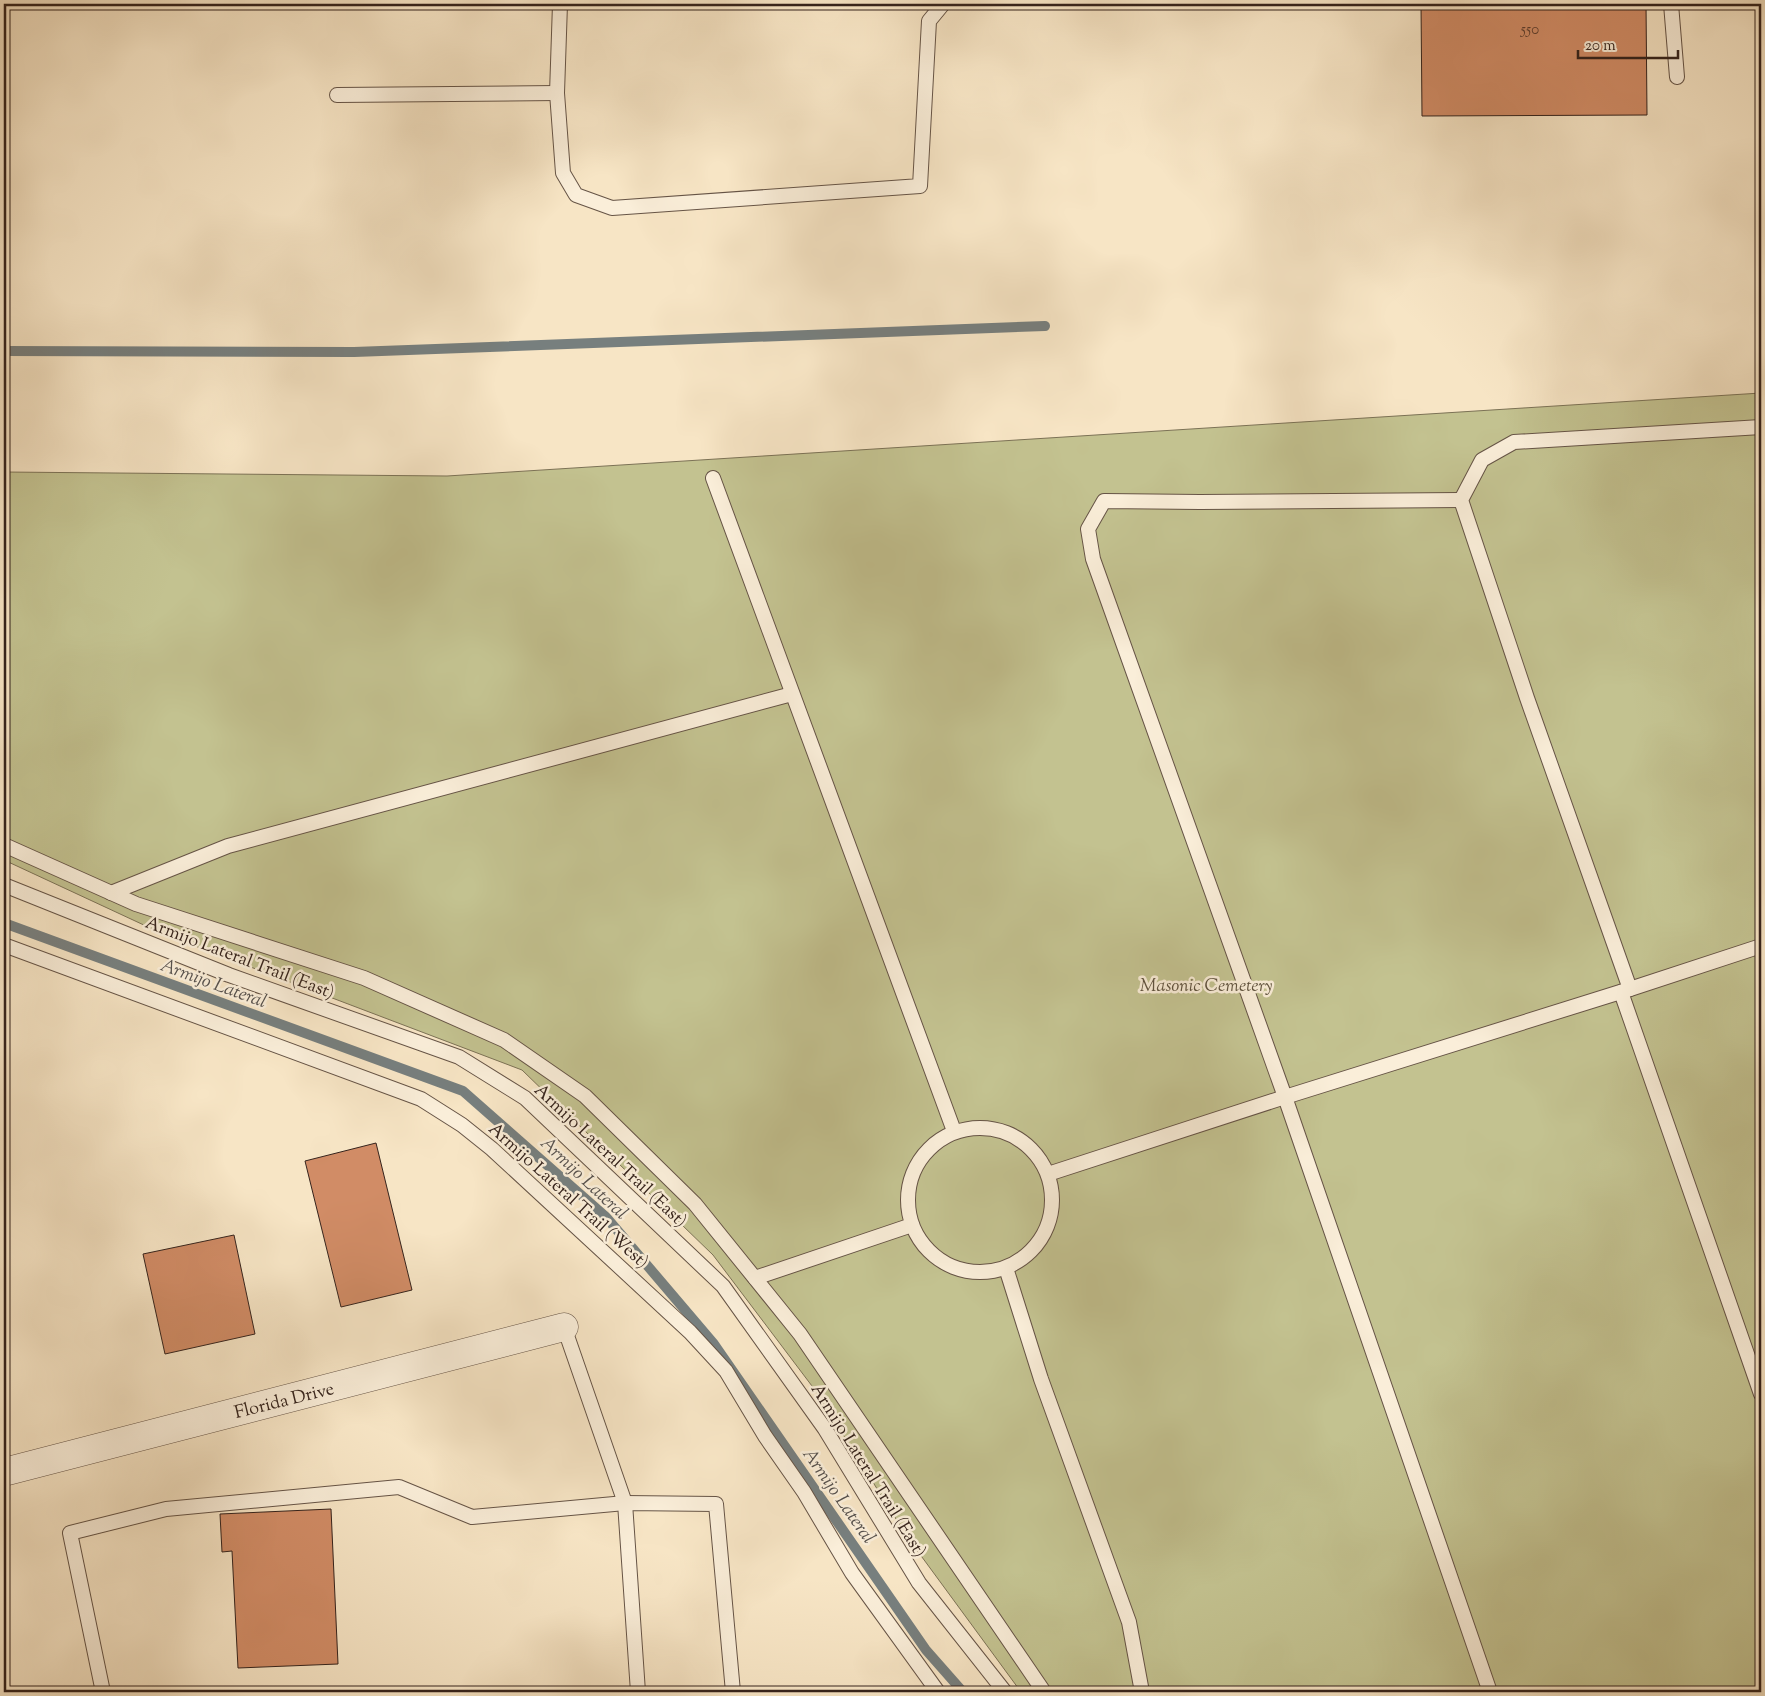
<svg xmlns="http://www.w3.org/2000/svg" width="1765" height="1696" font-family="'Sorts Mill Goudy',serif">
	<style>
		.green { fill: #c3c290; stroke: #7c7256 }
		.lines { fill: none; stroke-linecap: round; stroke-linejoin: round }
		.stream { stroke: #777f7e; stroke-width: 10 }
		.building { fill: #d18c66; stroke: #35231c }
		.lane-casing { stroke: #665446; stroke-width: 16 }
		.street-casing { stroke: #665446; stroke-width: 29 }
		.lane { stroke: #faeed9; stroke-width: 14 }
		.street { stroke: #faeed9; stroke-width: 28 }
		.labels { text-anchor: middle; stroke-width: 5; stroke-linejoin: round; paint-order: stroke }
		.number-label { font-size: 15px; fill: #5c3d2e }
		.street-label { font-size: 18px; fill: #35231c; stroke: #faeed9 }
		.park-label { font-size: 18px; font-style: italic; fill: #60533f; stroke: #faeed9 }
		.water-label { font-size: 19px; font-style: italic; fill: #56514d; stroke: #faeed9 }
	</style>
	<rect width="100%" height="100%" fill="#f7e5c5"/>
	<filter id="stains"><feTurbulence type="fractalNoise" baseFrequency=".004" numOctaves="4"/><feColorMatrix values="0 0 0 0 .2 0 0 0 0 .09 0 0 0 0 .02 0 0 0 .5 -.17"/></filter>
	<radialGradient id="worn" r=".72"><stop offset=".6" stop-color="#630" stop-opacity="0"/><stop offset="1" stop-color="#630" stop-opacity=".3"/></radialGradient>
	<path class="green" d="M1761,393v1299h-740l-113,-154 -93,-148 -102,-135 -191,-185 -361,-137 -157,-73v-388l443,4z"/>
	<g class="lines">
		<g class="stream">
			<path d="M4,351l350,1 691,-26"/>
			<path d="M4,923l459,168 143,126 108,127 212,306 37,42"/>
		</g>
	</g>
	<g class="building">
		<path d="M1421,4h225l1,111 -225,1z"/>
		<path d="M376,1143l36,147 -71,17 -36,-146z"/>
		<path d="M234,1235l21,99 -90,20 -22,-100z"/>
		<path d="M331,1509l7,155 -100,4 -6,-117 -10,1 -2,-38z"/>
	</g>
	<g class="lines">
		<g class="lane-casing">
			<g id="lane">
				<path d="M560,4l-3,89 6,80 13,22 36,13 308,-22 9,-165 14,-17"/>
				<path d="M1671,4l6,73"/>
				<path d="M337,95l220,-2"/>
				<path d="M713,478l241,653"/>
				<path d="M1461,500l-261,2 -96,-1 -16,28 5,30 192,538 205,595"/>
				<path d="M4,845l132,59 228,74 140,62 81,56 110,108 105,130 244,358"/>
				<path d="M4,885l225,90 230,82 66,41 198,188 102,143 94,154 86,109"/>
				<path d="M111,893l117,-47 564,-152"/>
				<path d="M4,945l417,154 41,26 30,24 198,183 36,39 39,65 39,56 48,81 86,119"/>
				<path d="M1630,989l-103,-291 -66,-198 21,-40 32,-18 247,-15"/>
				<path d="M1621,992l140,402"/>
				<circle cx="980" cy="1200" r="72"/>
				<path d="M1048,1174l237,-77 345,-108 131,-43"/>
				<path d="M1006,1268l35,111 88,243 13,70"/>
				<path d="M755,1278l157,-53"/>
				<path d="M564,1327l61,176 13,189"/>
				<path d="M103,1692l-33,-159 96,-24 233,-22 73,30 153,-14 91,1 17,188"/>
			</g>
		</g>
		<g class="street-casing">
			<path id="street" d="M4,1472l560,-145"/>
		</g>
		<use href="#lane" class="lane"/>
		<use href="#street" class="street"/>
	</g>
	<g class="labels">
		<g class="number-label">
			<text x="1530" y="34">550</text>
		</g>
		<g class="street-label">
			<text transform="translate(240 957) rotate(21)" y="6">Armijo Lateral Trail (East)</text>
			<text transform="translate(611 1155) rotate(43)" y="6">Armijo Lateral Trail (East)</text>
			<text transform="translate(569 1195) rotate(42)" y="6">Armijo Lateral Trail (West)</text>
			<text transform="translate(284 1400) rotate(-14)" y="6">Florida Drive</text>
			<text transform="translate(869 1470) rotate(58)" y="6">Armijo Lateral Trail (East)</text>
		</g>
		<g class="park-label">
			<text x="1206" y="991">Masonic Cemetery</text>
		</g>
		<g class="water-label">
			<text transform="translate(214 982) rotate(20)" y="7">Armijo Lateral</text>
			<text transform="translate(585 1177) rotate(43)" y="7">Armijo Lateral</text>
			<text transform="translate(840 1495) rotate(55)" y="7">Armijo Lateral</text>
		</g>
	</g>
	<rect width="1765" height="1696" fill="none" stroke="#f7e5c5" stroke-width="20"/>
	<rect x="5" y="5" width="1755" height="1686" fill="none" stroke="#35231c" stroke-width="2.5"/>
	<rect x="10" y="10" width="1745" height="1676" fill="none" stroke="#35231c"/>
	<path d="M1578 50v8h100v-8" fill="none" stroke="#35231c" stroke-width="2.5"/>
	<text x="1585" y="50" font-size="15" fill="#35231c" stroke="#faeed9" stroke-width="4" paint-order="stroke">20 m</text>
	<rect width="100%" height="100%" filter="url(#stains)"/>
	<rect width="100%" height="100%" fill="url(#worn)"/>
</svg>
